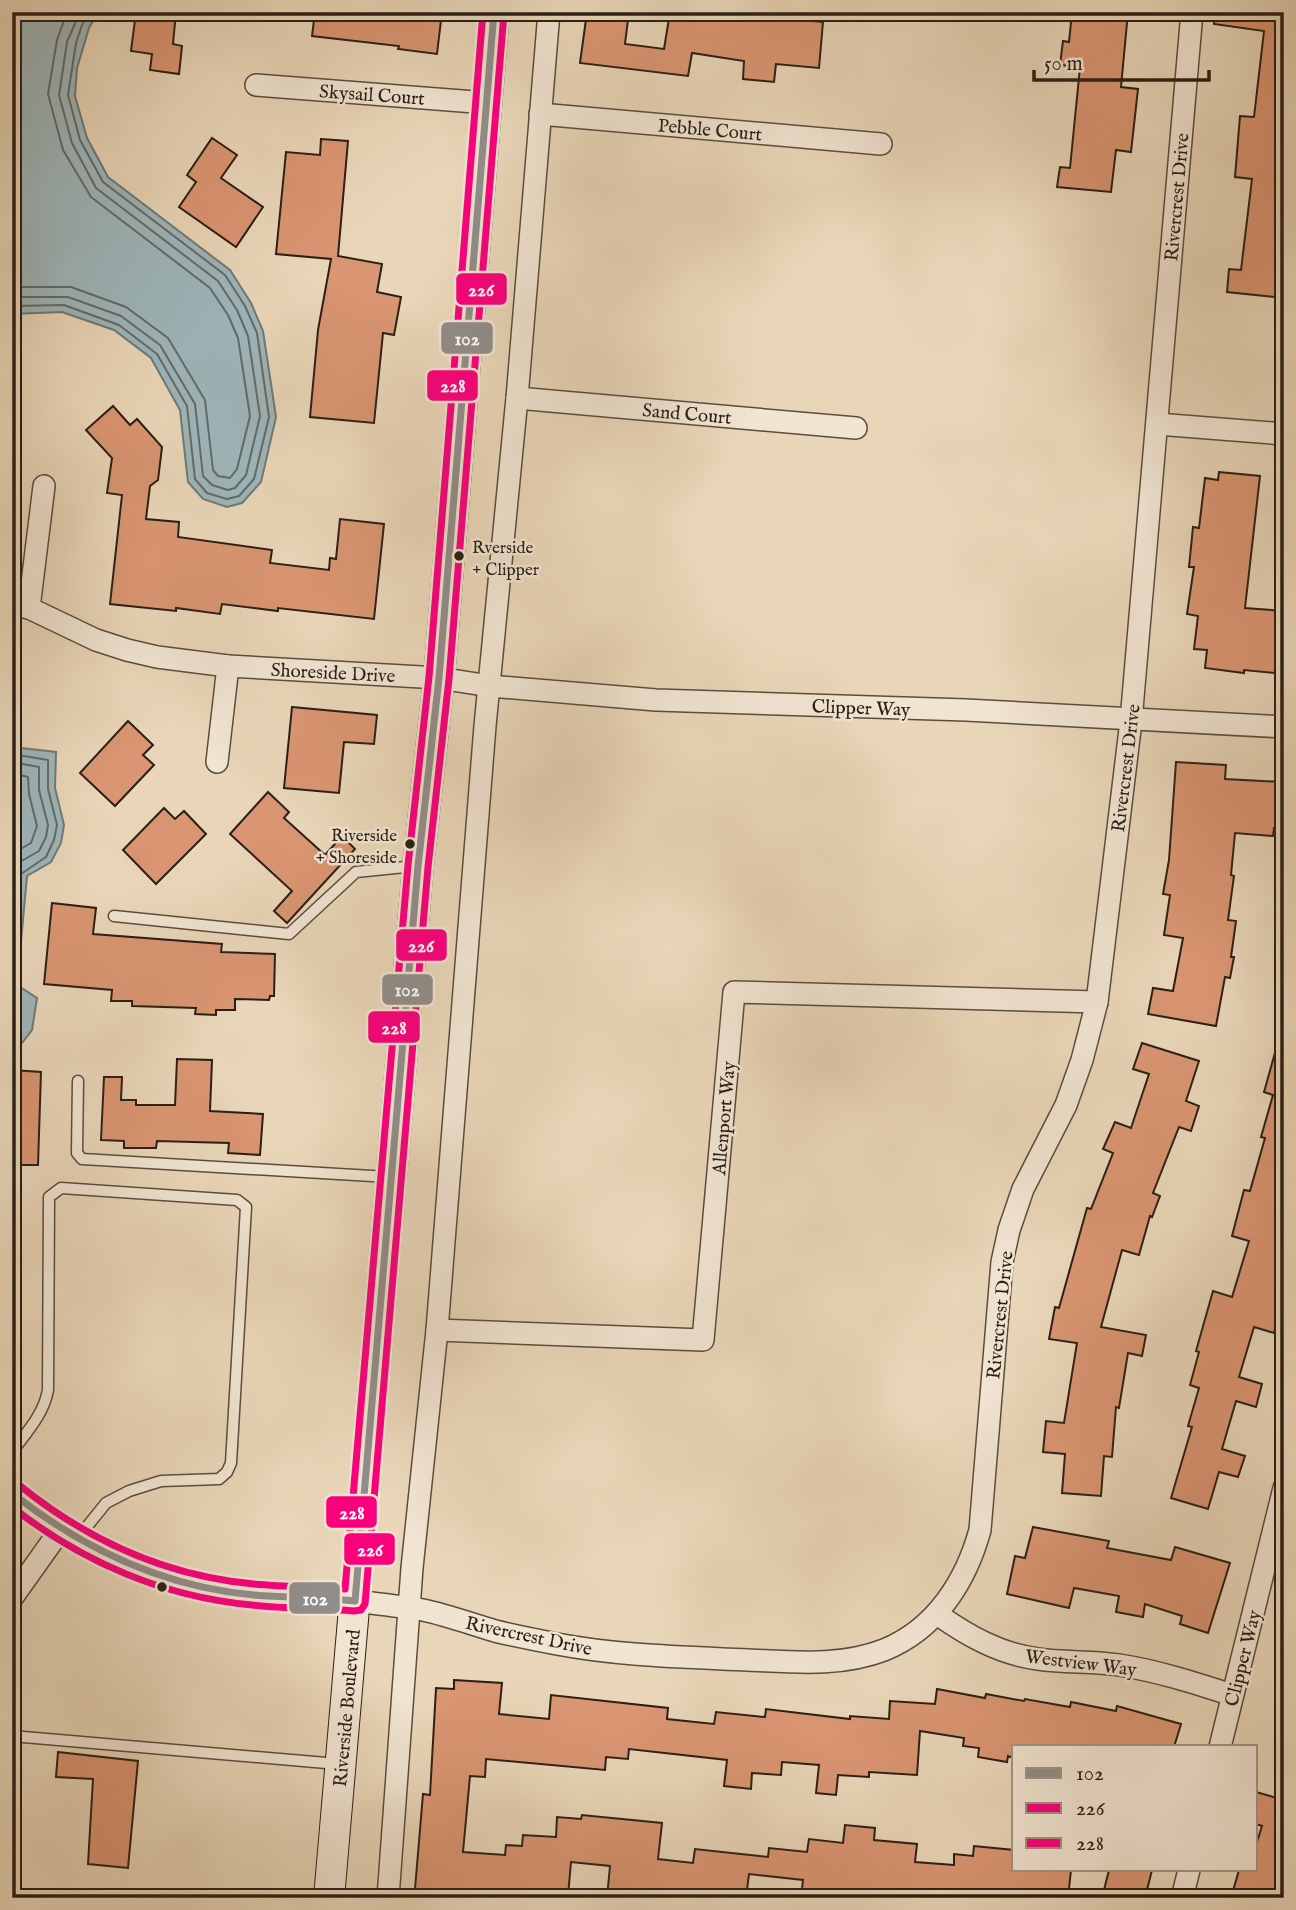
<svg xmlns="http://www.w3.org/2000/svg" width="1296" height="1910" font-family="'IM FELL English',serif">
	<style>
		.water { fill: #9db6ba; stroke: #6f7a78; stroke-width: 2 }
		.lines { fill: none; stroke-linecap: round; stroke-linejoin: round }
		.shore { stroke: #646a68; stroke-width: 2 }
		.building { fill: #da9572; stroke: #2a1f16; stroke-width: 2 }
		.service-casing { stroke: #5a4d3e; stroke-width: 13 }
		.minor-casing { stroke: #5a4d3e; stroke-width: 24 }
		.tertiary-casing { stroke: #5a4d3e; stroke-width: 29 }
		.secondary-casing { stroke: #2a1f16; stroke-width: 32 }
		.service { stroke: #f1e4d1; stroke-width: 10 }
		.minor { stroke: #f1e4d1; stroke-width: 21 }
		.tertiary { stroke: #f1e4d1; stroke-width: 26 }
		.secondary { stroke: #f1e4d1; stroke-width: 30 }
		.bus-1-casing { stroke: #f1e4d1; stroke-width: 12 }
		.bus-2-casing { stroke: #f1e4d1; stroke-width: 12 }
		.bus-3-casing { stroke: #f1e4d1; stroke-width: 12 }
		.bus-1 { stroke: #918d8a; stroke-width: 7 }
		.bus-2 { stroke: #fa007d; stroke-width: 7 }
		.bus-3 { stroke: #fa007d; stroke-width: 7 }
		.bus-dot { fill: #2a1f16; stroke: #f1e4d1; stroke-width: 2.5 }
		.labels { text-anchor: middle; stroke-width: 5; stroke-linejoin: round; paint-order: stroke }
		.bus-label { font-size: 17px; fill: #2a1f16; stroke: #f1e4d1; text-anchor: start }
		.street-label { font-size: 19px; fill: #2a1f16; stroke: #f1e4d1 }
		.line-badge { stroke: #f1e4d1; stroke-width: 2.5 }
		.badge-label { font-size: 19px; text-anchor: middle; font-weight: bold; fill: #fff }
	</style>
	<rect width="100%" height="100%" fill="#e9d6b8"/>
	<filter id="stains"><feTurbulence type="fractalNoise" baseFrequency=".00286" numOctaves="4"/><feColorMatrix values="0 0 0 0 .2 0 0 0 0 .09 0 0 0 0 .02 0 0 0 .5 -.17"/></filter>
	<radialGradient id="worn" r=".72"><stop offset=".6" stop-color="#630" stop-opacity="0"/><stop offset="1" stop-color="#630" stop-opacity=".3"/></radialGradient>
	<g class="water">
		<path d="M12,12h86l-9,16 -12,40 -2,28 12,42 21,39 122,93 21,33 12,28 13,86 -15,65 -19,21 -15,4 -24,-8 -15,-17 -8,-72 -29,-52 -37,-28 -52,-18 -50,2z"/>
		<path d="M12,747l44,5 -1,36 9,37 -3,18 -10,19 -24,14 -10,109 20,13 -5,32 -10,13h-10z"/>
	</g>
	<g class="lines">
		<g class="shore">
			<path d="M12,287h59l55,20 42,31 37,62 8,70 5,6 12,2 7,-9 13,-53 -12,-78 -10,-23 -18,-27 -119,-91 -28,-47 -15,-56 9,-54 10,-28"/>
			<path d="M12,297h56l53,19 39,29 35,59 8,72 9,9 16,5 7,-2 11,-13 14,-59 -12,-80 -11,-26 -19,-29 -122,-93 -24,-45 -13,-48 8,-53 13,-30"/>
			<path d="M12,306l52,-1 55,20 38,29 30,52 8,73 12,14 20,6 12,-3 15,-17 15,-62 -12,-84 -12,-27 -20,-31 -122,-93 -23,-42 -12,-45 8,-52 6,-18 8,-13"/>
			<path d="M12,754l36,6v29l9,36 -3,15 -8,17 -25,17 -9,87"/>
			<path d="M12,762l27,5v23l9,35 -2,12 -7,14 -21,12 -6,9"/>
			<path d="M12,773l16,4 1,17 8,32 -6,17 -19,11"/>
		</g>
	</g>
	<g class="building">
		<path d="M136,12h40l-3,32 9,2 -3,28 -29,-4 2,-16 -21,-3z"/>
		<path d="M315,12h127l-5,42 -39,-5 1,-3 -87,-10z"/>
		<path d="M587,12h42l-4,32 39,5 6,-37h57l96,10 -4,46 -43,-4 -2,18 -31,-3 1,-18 -52,-8 -4,23 -108,-13z"/>
		<path d="M1072,12h56l-7,75 17,2 -7,63 -15,-2 -5,42 -54,-5 3,-20 10,1 10,-101 -20,-2 3,-24 6,1z"/>
		<path d="M1215,12h69v286l-57,-6 2,-23 12,1 11,-91 -17,-2 5,-61 14,1 10,-86 -50,-7z"/>
		<path d="M212,138l25,17 -16,23 42,29 -27,40 -57,-40 17,-25 -9,-7z"/>
		<path d="M321,139l27,2 -10,115 44,8 -5,28 24,5 -7,38 -11,-2 -9,90 -64,-6 8,-87 13,-71 -55,-5 10,-102 34,3z"/>
		<path d="M113,406l17,19 7,-6 25,28 -4,33 -8,6 -4,33 33,3 -1,15 94,13 -2,13 59,7 1,-12 6,1 4,-40 44,5 -10,95 -96,-11v3l-56,-7 -2,10 -44,-6v3l-66,-7 12,-109 -15,-2 5,-35 -26,-28z"/>
		<path d="M1219,472l41,4 -15,132 39,3v63l-40,-4v3l-39,-5 2,-18 -13,-1 4,-33 -11,-2 7,-47h-5l4,-40 6,1 6,-50 13,2z"/>
		<path d="M292,707l85,8 -3,29 -30,-2 -5,51 -55,-5z"/>
		<path d="M128,721l25,24 -10,10 11,10 -39,41 -35,-33z"/>
		<path d="M1176,762l50,3 -1,14 59,3v46h-10l-1,8 -38,-3 -4,42 3,1 -6,44 8,1 -5,36h3l-4,21 -5,-1 -9,49 -68,-12 5,-26 20,3 10,-53 -19,-3 6,-40 -7,-1 6,-34z"/>
		<path d="M268,792l21,20 -5,6 41,37 17,-19 13,13 -68,74 -13,-12 18,-20 -62,-57z"/>
		<path d="M164,808l11,11 9,-8 22,23 -50,50 -33,-34z"/>
		<path d="M52,903l44,5 -3,26 129,10 -1,8 54,2 -1,42h-4l-1,4 -34,-1v11h-19v5l-21,-1 1,-6 -64,-2v-5h-21l1,-11 -68,-6z"/>
		<path d="M1278,1042l6,1v248l-10,42 -20,-6 -15,50 23,7 -6,23 -20,-6 -14,48 23,7 -7,21 -19,-5 -11,37 -37,-11 21,-71 -4,-1 11,-38 -9,-3 9,-33 -3,-1 17,-60 19,6 17,-56 -17,-5 12,-46 6,1 15,-53 -4,-1 12,-42 -9,-3z"/>
		<path d="M1142,1043l57,18 -13,40 13,5 -8,25 -12,-4 -26,66 7,3 -8,21 -2,-1 -11,39 -17,-5 -21,77 45,8 -4,21 -14,-3 -9,55 -3,-1 -4,50 -8,-1 -3,40 -39,-3 3,-39 -22,-2 3,-31 18,2 13,-80 -28,-4 6,-32 4,1 28,-100 4,1 22,-56 -10,-4 12,-27 16,6 18,-54 -16,-5z"/>
		<path d="M177,1059l35,1 -2,51 53,3 -3,41 -32,-2 1,-10 -72,-2 -1,7h-32v-7l-23,-1 3,-63h18l-1,23h15v5h39z"/>
		<path d="M12,1070l29,2 -3,93h-26z"/>
		<path d="M1033,1527l76,14 -2,7 64,12 4,-13 55,16 -22,70 -28,-9 2,-8 -37,-12 -2,13 -27,-5 3,-16 -45,-8 -5,20 -62,-14 8,-38 10,2z"/>
		<path d="M454,1680l48,3 -3,31 50,5 2,-24 117,13 -1,11 47,5 2,-12 49,5 1,-8 84,10v-3l39,3 1,-18 45,3 2,-15 48,9 1,-4 38,7 1,-2 45,8 1,-5 45,9 1,-5 64,18 -7,23h-160v11l-6,-2 -1,6 -29,-5 1,-9 -16,-2 1,-8 -44,-7 -3,44 -48,-3v5l-31,-2 -2,20 -20,-2 3,-28 -37,-3 -1,13 -29,-2 -1,16 -27,-3 3,-26 -98,-11 -1,10 -22,-2 -1,13 -119,-11 -1,18 -15,-1 -7,76 42,3 1,-10 16,1 1,-11 33,2 1,-20 24,2 1,-4 80,8 -4,36 35,4 2,-14 73,8 1,-9 38,4 2,-13 34,4 2,-18 30,3 -1,12 43,4 -2,18 39,3v-11l19,2 1,-10 40,4v20h57l-3,28h-267l2,-18 -54,-6 -3,24h-27l-64,-7 -1,7h-47l3,-32 -39,-4 -3,34 -39,-4v4l-40,-3 -1,2 -73,-6 8,-95 7,1 6,-107 18,1z"/>
		<path d="M58,1752l80,9 -10,107 -40,-4 5,-85 -37,-2z"/>
		<path d="M1256,1792l28,8v98h-53l8,-28h17v-25l6,-19 -6,-2z"/>
		<path d="M1109,1870h43l-7,28h-43z"/>
	</g>
	<g class="lines">
		<g class="service-casing">
			<g id="service">
				<path d="M114,916l175,18 67,-62 59,-6"/>
				<path d="M78,1081l-1,72 5,6 307,18"/>
				<path d="M12,1452c14,-19 32,-38 36,-62l1,-193 12,-9 176,12 9,7 -15,256 -4,9 -8,7 -58,2 -32,10 -23,12 -29,36"/>
				<path d="M12,1736l326,28"/>
			</g>
		</g>
		<g class="minor-casing">
			<g id="minor">
				<path d="M256,85l232,18"/>
				<path d="M540,114l341,30"/>
				<path d="M517,398l339,30"/>
				<path d="M1157,424l127,10"/>
				<path d="M12,605l17,3 67,32 31,10 30,7 71,9 211,12 51,8 166,14 310,10 318,17"/>
				<path d="M29,608l15,-122"/>
				<path d="M217,762l11,-96"/>
				<path d="M437,1330l266,10 31,-348 363,10"/>
				<path d="M12,1598l49,-69"/>
				<path d="M355,1601c22,3 46,5 68,9 24,5 48,14 72,21 20,5 41,9 62,13 63,12 127,13 191,16 46,2 92,7 136,-10 52,-21 82,-69 96,-120l22,-268 7,-32 14,-41 43,-84 16,-45 15,-58 34,-281 61,-709"/>
				<path d="M937,1614c31,22 63,40 101,45 27,4 54,2 81,6 39,6 76,18 113,30"/>
				<path d="M1220,1747l64,-259"/>
				<path d="M388,1898l24,-330 25,-238 48,-604 32,-328 32,-386"/>
				<path d="M1182,1898l7,-28"/>
			</g>
		</g>
		<g class="tertiary-casing">
			<path id="tertiary" d="M12,1493c67,58 154,94 242,102 34,2 67,2 101,6"/>
		</g>
		<g class="secondary-casing">
			<path id="secondary" d="M329,1898l89,-1032 21,-188 55,-666"/>
		</g>
		<use href="#service" class="service"/>
		<use href="#minor" class="minor"/>
		<use href="#tertiary" class="tertiary"/>
		<use href="#secondary" class="secondary"/>
		<g class="bus-1-casing">
			<path id="bus-1" d="M12,1493c71,56 152,94 242,102 34,3 67,2 101,6l63,-735 21,-188 55,-666"/>
		</g>
		<g class="bus-2-casing">
			<path id="bus-2" d="M12,1507c70,55 152,90 240,98 34,4 68,3 102,6l7,-1 4,-6 63,-737 21,-188 55,-666"/>
		</g>
		<g class="bus-3-casing">
			<path id="bus-3" d="M19,1485c68,55 147,91 235,99 30,3 61,3 91,5l63,-724 21,-188 54,-665"/>
		</g>
		<use href="#bus-1" class="bus-1"/>
		<use href="#bus-2" class="bus-2"/>
		<use href="#bus-3" class="bus-3"/>
	</g>
	<g class="bus-dot">
		<circle cx="459" cy="556" r="6"/>
		<circle cx="410" cy="844" r="6"/>
		<circle cx="162" cy="1587" r="6"/>
	</g>
	<g class="labels">
		<g class="bus-label">
			<text x="472" y="553">Rverside<tspan x="472" dy="22">+ Clipper</tspan></text>
			<text x="397" y="841" text-anchor="end">Riverside<tspan x="397" dy="22">+ Shoreside</tspan></text>
		</g>
		<g class="street-label">
			<text transform="translate(372 94) rotate(4)" y="7">Skysail Court</text>
			<text transform="translate(710 129) rotate(5)" y="7">Pebble Court</text>
			<text transform="translate(1176 197) rotate(-85)" y="7">Rivercrest Drive</text>
			<text transform="translate(687 413) rotate(5)" y="7">Sand Court</text>
			<text transform="translate(333 672) rotate(3)" y="7">Shoreside Drive</text>
			<text transform="translate(861 707) rotate(2)" y="7">Clipper Way</text>
			<text transform="translate(1125 768) rotate(-83)" y="7">Rivercrest Drive</text>
			<text transform="translate(723 1118) rotate(-85)" y="7">Allenport Way</text>
			<text transform="translate(999 1315) rotate(-84)" y="7">Rivercrest Drive</text>
			<text transform="translate(529 1635) rotate(12)" y="7">Rivercrest Drive</text>
			<text transform="translate(1242 1658) rotate(-76)" y="7">Clipper Way</text>
			<text transform="translate(1081 1662) rotate(7)" y="7">Westview Way</text>
			<text transform="translate(346 1708) rotate(-85)" y="7">Riverside Boulevard</text>
		</g>
	</g>
	<g class="line-badge">
		<rect x="455" y="272" width="53" height="34" rx="7" fill="#fa007d"/>
		<rect x="440" y="321" width="54" height="34" rx="7" fill="#918d8a"/>
		<rect x="426" y="369" width="53" height="33" rx="7" fill="#fa007d"/>
		<rect x="395" y="928" width="53" height="34" rx="7" fill="#fa007d"/>
		<rect x="381" y="973" width="53" height="33" rx="7" fill="#918d8a"/>
		<rect x="367" y="1010" width="54" height="34" rx="7" fill="#fa007d"/>
		<rect x="325" y="1495" width="53" height="34" rx="7" fill="#fa007d"/>
		<rect x="343" y="1532" width="53" height="34" rx="7" fill="#fa007d"/>
		<rect x="288" y="1581" width="53" height="34" rx="7" fill="#918d8a"/>
	</g>
	<g class="badge-label">
		<text x="481" y="296">226</text>
		<text x="467" y="345">102</text>
		<text x="453" y="392">228</text>
		<text x="421" y="952">226</text>
		<text x="407" y="996">102</text>
		<text x="394" y="1034">228</text>
		<text x="352" y="1519">228</text>
		<text x="370" y="1556">226</text>
		<text x="315" y="1605">102</text>
	</g>
	<rect width="1296" height="1910" fill="none" stroke="#e9d6b8" stroke-width="42"/>
	<rect x="14" y="14" width="1268" height="1882" fill="none" stroke="#2a1f16" stroke-width="3.5"/>
	<rect x="21" y="21" width="1254" height="1868" fill="none" stroke="#2a1f16" stroke-width="2"/>
	<rect x="1012" y="1745" width="245" height="126" fill="#f1e4d1" stroke="#a19586" stroke-width="2"/>
	<rect x="1026" y="1768" width="35" height="10" fill="#918d8a" stroke="#a19586" stroke-width="2"/>
	<text x="1076" y="1780" font-size="21" fill="#2a1f16">102</text>
	<rect x="1026" y="1803" width="35" height="10" fill="#fa007d" stroke="#a19586" stroke-width="2"/>
	<text x="1076" y="1815" font-size="21" fill="#2a1f16">226</text>
	<rect x="1026" y="1838" width="35" height="10" fill="#fa007d" stroke="#a19586" stroke-width="2"/>
	<text x="1076" y="1850" font-size="21" fill="#2a1f16">228</text>
	<path d="M1034 70v10h175v-10" fill="none" stroke="#2a1f16" stroke-width="3.5"/>
	<text x="1044" y="70" font-size="21" fill="#2a1f16" stroke="#f1e4d1" stroke-width="5" paint-order="stroke">50 m</text>
	<rect width="100%" height="100%" filter="url(#stains)"/>
	<rect width="100%" height="100%" fill="url(#worn)"/>
</svg>
